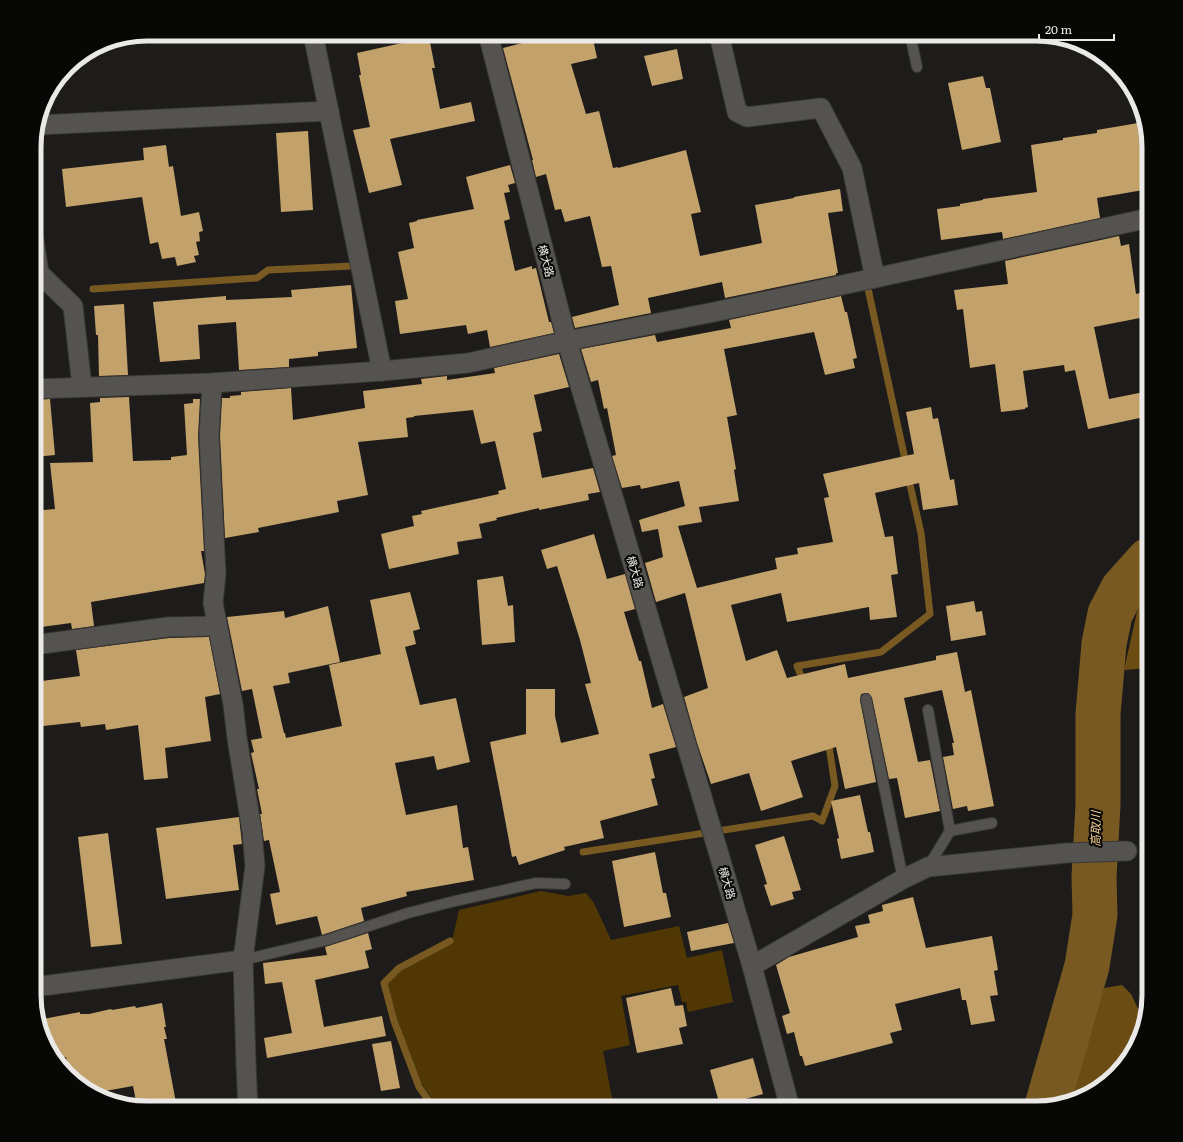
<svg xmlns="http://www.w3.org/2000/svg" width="1183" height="1142" font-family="Literata,'Noto Sans JP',serif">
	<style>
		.green { fill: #513704 }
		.forest { fill: #6b4d13 }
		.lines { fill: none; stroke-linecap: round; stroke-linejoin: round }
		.stream { stroke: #785922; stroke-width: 7 }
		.river { stroke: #785922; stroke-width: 45 }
		.building { fill: #c3a16a }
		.service-casing { stroke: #3a3937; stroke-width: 12 }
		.minor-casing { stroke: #3a3937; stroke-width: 21 }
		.service { stroke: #555350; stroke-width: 10 }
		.minor { stroke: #555350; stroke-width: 19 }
		.labels { text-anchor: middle; stroke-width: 4; stroke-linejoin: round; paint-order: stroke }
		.street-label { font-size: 11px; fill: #eae9e7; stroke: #070706 }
		.water-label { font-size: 12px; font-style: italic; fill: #f7d193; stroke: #070706 }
		.rim { fill: none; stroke: #eae9e7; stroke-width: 5 }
	</style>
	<rect width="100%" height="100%" fill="#1d1c1a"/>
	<path class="green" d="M541,891l27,5 18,-3 8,10 17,37 68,-14 8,32 35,-8 11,52 -45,10 -2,-10h-4l-4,-17 -57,11 9,49 -27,6 11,57h-178l-1,-5 -18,-26 -16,-43 -13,-49 1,-9 63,-35 7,-31z"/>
	<g class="forest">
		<path d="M1149,587v81l-25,2 17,-76z"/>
		<path d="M1122,985l9,9 13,27 -4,17 -29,42 -32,19 -11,3 36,-114z"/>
	</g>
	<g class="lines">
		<g class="stream">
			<path d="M867,284l39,180"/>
			<path d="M93,289l164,-11 11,-8 84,-4"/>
			<path d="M804,683l-7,-17 84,-14 49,-38 -9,-81 -13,-57"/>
			<path d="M583,852l230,-36 9,5 13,-35 -6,-40 -2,-4"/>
			<path d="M434,1108l-15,-21 -25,-66 -10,-38 15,-15 51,-27"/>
		</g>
		<path class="river" d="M1047,1106l40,-140 8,-51 -1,-38 4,-72v-91l6,-70 6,-30 13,-25 26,-29"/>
	</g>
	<g class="building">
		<path d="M556,34h36l5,24 -26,6 15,50 13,-3 14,57 5,-1v1l68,-18 15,62 -10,2 9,42 62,-13 -7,-38 39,-7v-1l46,-8 3,22 -15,2 10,60h-2v2l-111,23 -3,-16 -23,5 -51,11 3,15 -76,15 -3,-11 47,-12 -8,-39 -9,1 -12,-51 -25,6 -4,-13 -6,1 -9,-36 -10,3 -4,-17h1l-30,-112z"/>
		<path d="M429,37l6,31h-3l8,41 31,-7 4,19 -85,18 12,46 -33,8 -16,-63 17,-3 -11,-52h2l-4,-22z"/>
		<path d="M677,49l6,30 -31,7 -8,-30z"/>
		<path d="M983,76l3,12h4l11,54 -39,8 -14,-67z"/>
		<path d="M1144,122l5,25v42l-52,9 3,20 -97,21 -1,-7 -61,8 -4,-31 23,-3v-2l23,-4v-1l54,-7 -6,-47 32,-5v-2l34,-5v-3z"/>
		<path d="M308,131l5,79 -32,2 -5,-79z"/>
		<path d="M166,145l3,22 4,-1 8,50 18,-4 4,19 -4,1 1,9 -4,1 3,13 -5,1 2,6 -19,4 -2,-9 -13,2 -4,-17 -8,2 -8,-47 -76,10 -4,-38 82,-9 -1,-12z"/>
		<path d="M510,165l5,18 -7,2 2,7 -6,1 6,26 -6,2 11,50 17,-5v3l4,-1 13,54h2l3,11 -64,14 -3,-17 -19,4 -2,-9 -66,9 -5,-33 13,-2 -10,-47 16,-4 -5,-25 8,-2v-1l57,-11 -8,-32z"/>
		<path d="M1119,236l2,10 8,-2 7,50 4,-1 5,24 -51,10 15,72 40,-8v25l-61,13 -13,-59 -10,2 -1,-7 -41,6 5,36 -3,1v1l-24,3 -6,-48 -25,4 -7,-59 -6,1 -3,-20 54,-6 -3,-23z"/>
		<path d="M351,285l6,63 -39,4v4l-29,3v8l-50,3 -3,-48 -38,3 2,34 -40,3 -7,-60 73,-6v4l66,-3 -1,-7z"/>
		<path d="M841,296l4,16h2l10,46 -4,1 2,9 -30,7 -11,-43 -90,17 13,66 -10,2 9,52 -2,1 5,31 -40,6 3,15 -24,4 19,62 80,-19 -2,-11 23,-4 -1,-6 36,-6 -9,-44 5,-1 -6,-23 91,-20 -8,-42 25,-5 2,12 5,-1 12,62 4,-1 4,26 -35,5 -4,-27 -44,10 10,44 8,-1 5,38 -7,1 6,42 -27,3 -1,-13 -82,15 -6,-29 -50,12 15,56 31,-11 10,28 58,-14 3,14 88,-18v-4l21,-4 8,40 6,-2 23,116 -26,5 -1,-5 -14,3 -10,-52 11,-2 -2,-12h2l-12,-53 -38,8 14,64 12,-2 10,51 -35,7 -8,-40 -8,1 -17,-81 -4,-5 -7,1 -1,6 16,82 -31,7 -9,-42 -45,14 12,36 -42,14 -12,-38 -38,11 -14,-41 -13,-46 24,-9 -23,-95 -29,9 -11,-39 18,-6 -5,-28 -16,3 -3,-12 46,-14 -6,-25 -38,8 -1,-4 -18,3 -10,-32 4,-1 -9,-47 -3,1 -6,-29 -7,2 -10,-33 74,-14 2,7 74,-14 -2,-8z"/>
		<path d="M124,304l4,71 -29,1 -1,-41h-2l-2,-29z"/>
		<path d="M559,354l10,33 -35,8 8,36 -9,2 9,45 51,-10 7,24 -12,2 1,6 -50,10v-2l-43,10 1,2 -18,4 3,14 -25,4 2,12 -70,15 -8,-35 33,-8 -2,-10 10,-2 -1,-3 78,-17 -1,-3 8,-2 -11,-48 -14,3 -8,-34 -59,6v1l-8,1 2,19 -50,5 10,53 -31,6 2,11 -81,16 1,4 -34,6 -5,-102 2,-38h8v-2l11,-1v-3l50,-4 2,32 72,-12 -2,-17 59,-7 -1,-5 26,-3v4l48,-7 -1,-5z"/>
		<path d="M129,397l4,64 38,-1v-3l16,-2 -3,-51 9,-1v-4h7l-2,38 6,114h-3l4,23 -1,9 -113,19 3,24 -22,3 -1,-6 -37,5v-117l21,-2 -5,-46 43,-1 -3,-59 10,-1v-4z"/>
		<path d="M50,399l5,56 -21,2v-57z"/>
		<path d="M594,534l13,45 18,-5 10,35 -11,3 15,49h2l11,47 11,-4 13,43 -27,7 6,24 -4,1 7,26 -58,16 4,17 -40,9 1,3 -46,15 -3,-9 -4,1 -11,-59 -11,-56 36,-8v-45h29v27l6,27 38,-9 -14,-50 6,-1 -11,-43 -23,-74 -10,3 -6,-19z"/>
		<path d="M503,576l5,30 5,-1 2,37 -33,3 -5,-65z"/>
		<path d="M410,592l10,37 -7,2 3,13 -11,3 15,58 36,-7 14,64 -33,8 -3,-14 -39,7 11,52 51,-10 6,43 5,-1 6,33 -68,12 1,4 -46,12 3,13 -42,14 -5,-19 -41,9 -6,-31 10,-2 -11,-52 -5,1 -4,-27h2l-5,-25h2l-8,-36 3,-1 -3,-12 11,-2 -10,-49 -10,2 -15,-74 57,-6 1,7 43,-12 12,56 -52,11 2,10 -17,3 11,47h1l1,5 56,-12 -13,-61 52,-11 -11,-54z"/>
		<path d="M974,601l2,11 6,-1 4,24 -35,6 -5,-35z"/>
		<path d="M209,637l11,57 -15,3 6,44 -46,7 3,30 -24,2 -6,-55 -32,5 -1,-6 -24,3 -1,-5 -46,5v-45l46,-6 -4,-26 93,-12z"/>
		<path d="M860,795l8,37h2l4,20 -33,7 -4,-20 2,-1 -8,-37z"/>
		<path d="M239,817l3,27 -9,1 6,45 -73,9 -10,-71z"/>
		<path d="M108,833l14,111 -31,3 -13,-110z"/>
		<path d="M784,836l17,54 -9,2 2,7 -23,7 -7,-21 3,-1 -12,-39z"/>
		<path d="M655,852l8,41h3l5,24 -47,10 -12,-66z"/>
		<path d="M913,897l13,51 66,-12 6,34 -4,1 4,24 -8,1 5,25 -24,4 -5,-25h-4l-2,-12 -65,16 7,26 -12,3 3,10 -88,23 -3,-10h-2l-6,-24 -7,2 -5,-18 8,-3 -14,-48 13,-8 69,-20 -3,-11 15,-3 -2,-8 15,-4 -1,-6z"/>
		<path d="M728,923l6,20 -43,8 -4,-19z"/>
		<path d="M368,933l4,16 -7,2 4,17 -54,12 9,47 58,-11 4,20 -119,22 -3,-20 28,-5 -10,-51 -17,2 -2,-21 64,-8 -2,-8z"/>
		<path d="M671,988l4,18 8,-1 4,21 -8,2 4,16 -46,9 -11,-55z"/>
		<path d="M162,1003l4,24h-2l3,12h-3l13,69h-30l-10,-2 -4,-20 -39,7 -25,-18 -3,-18 -10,2 -8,-12 -5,-28 37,-7v2h9l22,-5 1,1 23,-4 1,2z"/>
		<path d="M391,1041l9,47 -19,3 -9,-47z"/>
		<path d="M753,1058l10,36 -43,12 -10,-36z"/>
	</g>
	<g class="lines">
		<g class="service-casing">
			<g id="service">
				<path d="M910,34l7,33"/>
				<path d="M866,699l37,180"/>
				<path d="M928,710l22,121 -22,36"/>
				<path d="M950,831l42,-8"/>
				<path d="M243,960l84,-20 81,-27 47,-12 81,-18 29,1"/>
			</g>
		</g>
		<g class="minor-casing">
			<g id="minor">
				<path d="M313,34l69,337"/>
				<path d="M488,34l79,307 185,625 38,142"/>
				<path d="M719,34l18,78 10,5 74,-9 31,60 23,110"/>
				<path d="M38,125l291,-14"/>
				<path d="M34,240l5,33 34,33 9,81"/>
				<path d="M212,383l-3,53 7,138 -3,29 20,101 4,34 15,93 3,35 -12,94 3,104 2,44"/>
				<path d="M34,389l178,-6 170,-12 86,-8 99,-22 147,-29 161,-34 274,-60"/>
				<path d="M34,645l134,-18 49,-1"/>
				<path d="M752,966l151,-87 25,-12 138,-14 61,-2"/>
				<path d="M34,987l209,-27"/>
			</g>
		</g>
		<use href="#service" class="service"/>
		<use href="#minor" class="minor"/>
	</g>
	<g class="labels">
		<g class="street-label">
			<text transform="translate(546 261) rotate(75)" y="4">横大路</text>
			<text transform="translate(635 572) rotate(74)" y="4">横大路</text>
			<text transform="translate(727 883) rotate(74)" y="4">横大路</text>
		</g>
		<g class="water-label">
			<text transform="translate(1096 829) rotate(-89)" y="4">高取川</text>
		</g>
	</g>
	<path d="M0 0H1183V1142H0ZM147 41H1036A106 106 0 0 1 1142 147V995A106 106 0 0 1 1036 1101H147A106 106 0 0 1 41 995V147A106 106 0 0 1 147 41Z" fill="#070706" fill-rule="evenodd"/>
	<path class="rim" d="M147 41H1036A106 106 0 0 1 1142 147V995A106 106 0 0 1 1036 1101H147A106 106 0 0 1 41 995V147A106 106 0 0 1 147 41Z"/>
	<path d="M1039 34v6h75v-6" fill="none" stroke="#eae9e7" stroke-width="2"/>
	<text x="1045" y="34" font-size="12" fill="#eae9e7" stroke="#070706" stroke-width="3" paint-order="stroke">20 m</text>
</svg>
